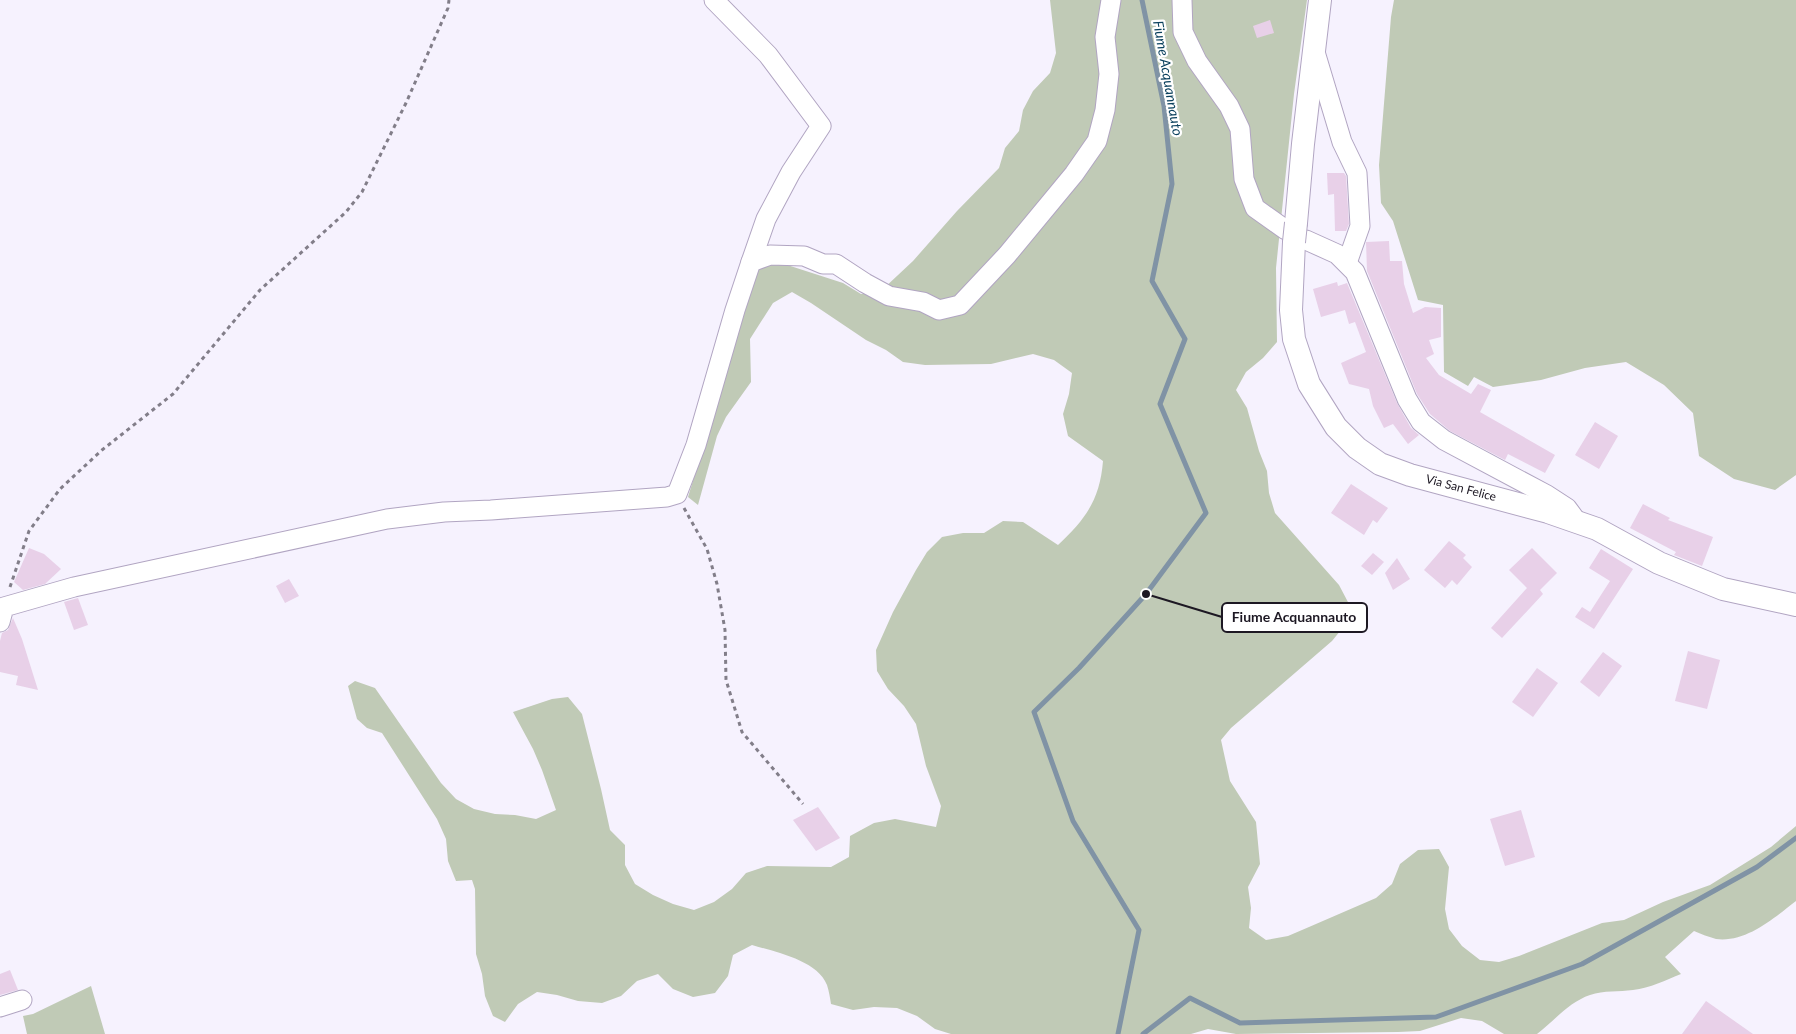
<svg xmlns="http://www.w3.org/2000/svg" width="1796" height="1034" font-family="Lato,sans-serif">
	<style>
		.green { fill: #c0cab6 }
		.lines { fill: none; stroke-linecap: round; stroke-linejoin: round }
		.stream { stroke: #8093a5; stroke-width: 5 }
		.building { fill: #e8d0e8 }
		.minor-casing { stroke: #b1a5c2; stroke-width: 21 }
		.tertiary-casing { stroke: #b1a5c2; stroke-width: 24 }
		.path { stroke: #827e89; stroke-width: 3; stroke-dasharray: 4 4; stroke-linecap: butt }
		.minor { stroke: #fff; stroke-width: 19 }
		.tertiary { stroke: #fff; stroke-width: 22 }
		.tertiary-bridge-casing { stroke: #b1a5c2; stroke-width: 24; stroke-linecap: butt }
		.tertiary-bridge { stroke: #fff; stroke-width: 22 }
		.labels { text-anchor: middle; stroke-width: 4.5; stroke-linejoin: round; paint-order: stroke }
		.street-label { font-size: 12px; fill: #1d1823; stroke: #fff }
		.water-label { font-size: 14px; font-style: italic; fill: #0a405d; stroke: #fff }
		.leader { fill: none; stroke: #1d1823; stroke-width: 2 }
		.callout-dot { fill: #1d1823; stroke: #fff; stroke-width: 2 }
		.callout { fill: #fff; stroke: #1d1823; stroke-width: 2 }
		.callout-label { font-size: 14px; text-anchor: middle; font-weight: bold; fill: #1d1823 }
	</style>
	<rect width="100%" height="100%" fill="#f6f2fe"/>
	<g class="green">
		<path d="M1050,0h257l-13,94 -18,174 1,74 -14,16 -17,14 -10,18 11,18 12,43 8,20 2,22 6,20 64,72 10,19 -4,21 -13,16 -101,87 -10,12 9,41 26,41 4,42 -12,23 3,21 -2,20 17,12 22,-4 21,-9 67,-29 16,-14 8,-20 18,-14 21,-1 10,18 -4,42 4,20 13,17 18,14 19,2 20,-6 83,-33 22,-3 39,-18 47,-17 61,-38 25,-21v75c-22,17 -50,42 -80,38 -7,-2 -15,-5 -22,-8l-29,26 16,17c-15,6 -31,14 -48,16 -14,2 -29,0 -43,5 -21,7 -36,26 -53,39h-33l-22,-13 -21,-3 -41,13 -22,1 -162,2 -28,-5 -17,5h-240l-16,-5 -18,-13 -20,-8 -23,-1 -21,3 -22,-6c-1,-6 -2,-13 -4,-19 -10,-25 -52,-33 -75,-40l-19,10 -5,21 -13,17 -22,4 -20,-8 -15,-15 -21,7 -16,15 -19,7 -24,-2 -21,-6 -20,-3 -19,12 -13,18 -12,-6 -8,-20 -3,-22 -6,-20 -1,-65 -3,-9 -16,1 -8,-20 -2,-22 -9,-20 -55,-86 -15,-5 -10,-9 -9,-33 7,-5 20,7 66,95 15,16 18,10 21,5 20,1 21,4 20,-9 -14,-40 -9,-21 -20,-37 39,-13 16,-2 14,17 19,75 9,41 15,15v20l10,19 18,11 20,9 21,6 20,-8 18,-13 14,-16 21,-7 64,1 18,-10 1,-21 24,-13 21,-4 41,8 5,-21 -15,-40 -10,-42 -12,-18 -16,-17 -11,-18 -1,-21 17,-38 23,-42 11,-18 15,-15 21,-4h21l19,-12 20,1 35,23c28,-26 42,-46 45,-84l-35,-25 -5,-22 6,-20 3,-21 -18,-13 -21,-6 -42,10 -66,1 -22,-3 -17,-12 -20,-10 -55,-37 -19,-11 -19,11 -23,36 1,43 -25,35 -9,19 -19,69 -10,-8 70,-228 20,-7 65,21 18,11 21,-4 31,-29 44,-50 42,-43 6,-20 14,-17 4,-21 10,-19 17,-18 6,-20z"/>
		<path d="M1394,0h402v475l-21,15 -41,-11 -35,-23 -6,-43 -29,-28 -38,-23 -41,6 -44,12 -48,7 -19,-10 -6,9 -24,-14 -1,-67 -25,-5 -25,-79 -12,-18 -2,-38 12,-148z"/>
		<path d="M91,986l14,48h-78l-4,-18 10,-2z"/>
	</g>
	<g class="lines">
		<g class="stream">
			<path d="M1118,1034l21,-104 -66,-109 -39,-109 45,-44 67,-74 60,-81 -46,-109 25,-65 -33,-58 20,-97 -8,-78 -22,-106"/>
			<path d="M1143,1034l47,-36 50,25 196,-6 146,-53 175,-97 39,-29"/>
		</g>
	</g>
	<g class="building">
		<path d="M1270,20l4,13 -17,5 -4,-12z"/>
		<path d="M1327,173h17l2,3 3,48 -3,7h-11l-1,-37 -6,1z"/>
		<path d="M1389,241l1,20h12l2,23 9,29 12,-6 16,1v29l-12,3 5,14 -8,4 13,17 32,19 7,-10 13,6 -11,22 75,43 -10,18 -37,-19 -3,6 -55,-29 -20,-17 -13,-20 -50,-123 -1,-29z"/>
		<path d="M1337,282l1,4 9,-3 50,120 14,25 8,7 -11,9 -15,-20 -9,4 -11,-22 -4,-17 -20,-5 -8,-21 25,-11 -11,-30 -6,2 -4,-14 -24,7 -8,-28z"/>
		<path d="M1595,422l23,14 -19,33 -24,-14z"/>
		<path d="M1351,484l37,24 -11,15 -4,-3 -9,15 -33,-22z"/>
		<path d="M1643,504l27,14 -2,2 45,17 -11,29 -28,-11 2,-3 -46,-24z"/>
		<path d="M1449,541l17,14 -3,3 9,9 -15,18 -5,-5 -7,8 -21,-18z"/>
		<path d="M29,548l15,6 17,15 -16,15 -22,6 -9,-8z"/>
		<path d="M1532,548l25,25 -17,17 3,4 -41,44 -11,-10 36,-40 -18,-18z"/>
		<path d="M1601,549l32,20 -39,60 -19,-12 7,-10 8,5 20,-31 -21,-13z"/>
		<path d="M1373,553l11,9 -12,13 -11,-9z"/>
		<path d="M1397,558l13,21 -17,11 -8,-17z"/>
		<path d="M289,579l10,17 -14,7 -9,-17z"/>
		<path d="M78,598l10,27 -14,5 -10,-28z"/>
		<path d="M13,618l9,21 16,51 -22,-5 2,-9 -18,-4v-31l2,-8 6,-3z"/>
		<path d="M1688,651l32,9 -13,49 -32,-8z"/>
		<path d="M1603,652l19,14 -23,31 -19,-15z"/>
		<path d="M1537,668l21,15 -25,34 -21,-15z"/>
		<path d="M818,807l22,31 -24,13 -23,-31z"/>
		<path d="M1521,810l14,47 -30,9 -15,-47z"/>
		<path d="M10,970l8,20 -18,5v-21z"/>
		<path d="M1706,1001l47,33h-71z"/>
	</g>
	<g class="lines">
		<g class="minor-casing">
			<g id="minor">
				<path d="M714,0l54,55 53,71 -30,46 -25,47 -15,43"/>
				<path d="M1182,0l1,32 14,29 32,45 11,23 4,50 11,29 31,22"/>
				<path d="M1315,52l27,90 15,31 3,53 -13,37"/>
				<path d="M1306,240l31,14 18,18 52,127 14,23 23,18 103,55 20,13 11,15"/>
				<path d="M0,622l4,-15 70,-20 313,-68 57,-7 47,-2 176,-13 10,-3 19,-49 39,-135 16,-48 19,-7 34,1 19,8h13l29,19 24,13 34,6 16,8 21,-5 47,-50 67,-81 23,-33 8,-31 4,-36 -4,-37 6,-37"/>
				<path d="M0,1007l22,-7"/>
			</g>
		</g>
		<g class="tertiary-casing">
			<g id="tertiary">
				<path d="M1296,223l7,-79 17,-144"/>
				<path d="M1294,242l-3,68 3,29 15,45 27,43 21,21 23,16 30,11 138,37 49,17 62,34 64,26 73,16"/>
			</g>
		</g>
		<g class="path">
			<path d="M684,508l23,41 10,35 8,46 1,50 16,52 61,72"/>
			<path d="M10,587l19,-56 31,-42 42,-39 71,-56 87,-104 86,-78 16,-20 44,-89 42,-95 1,-8"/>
		</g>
		<use href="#minor" class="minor"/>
		<use href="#tertiary" class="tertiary"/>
		<g class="tertiary-bridge-casing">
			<path id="tertiary-bridge" d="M1294,242l2,-19"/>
		</g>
		<use href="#tertiary-bridge" class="tertiary-bridge"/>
	</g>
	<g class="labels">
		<g class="street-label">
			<text transform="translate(1461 488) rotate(15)" y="4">Via San Felice</text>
		</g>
		<g class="water-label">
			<text transform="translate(1168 78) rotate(80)" y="5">Fiume Acquannauto</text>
		</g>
	</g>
	<path class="leader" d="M1146 594L1222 617"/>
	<circle class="callout-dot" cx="1146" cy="594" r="5"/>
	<rect class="callout" x="1222" y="603" width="145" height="29" rx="5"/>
	<g class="callout-label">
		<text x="1294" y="622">Fiume Acquannauto</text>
	</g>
</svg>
